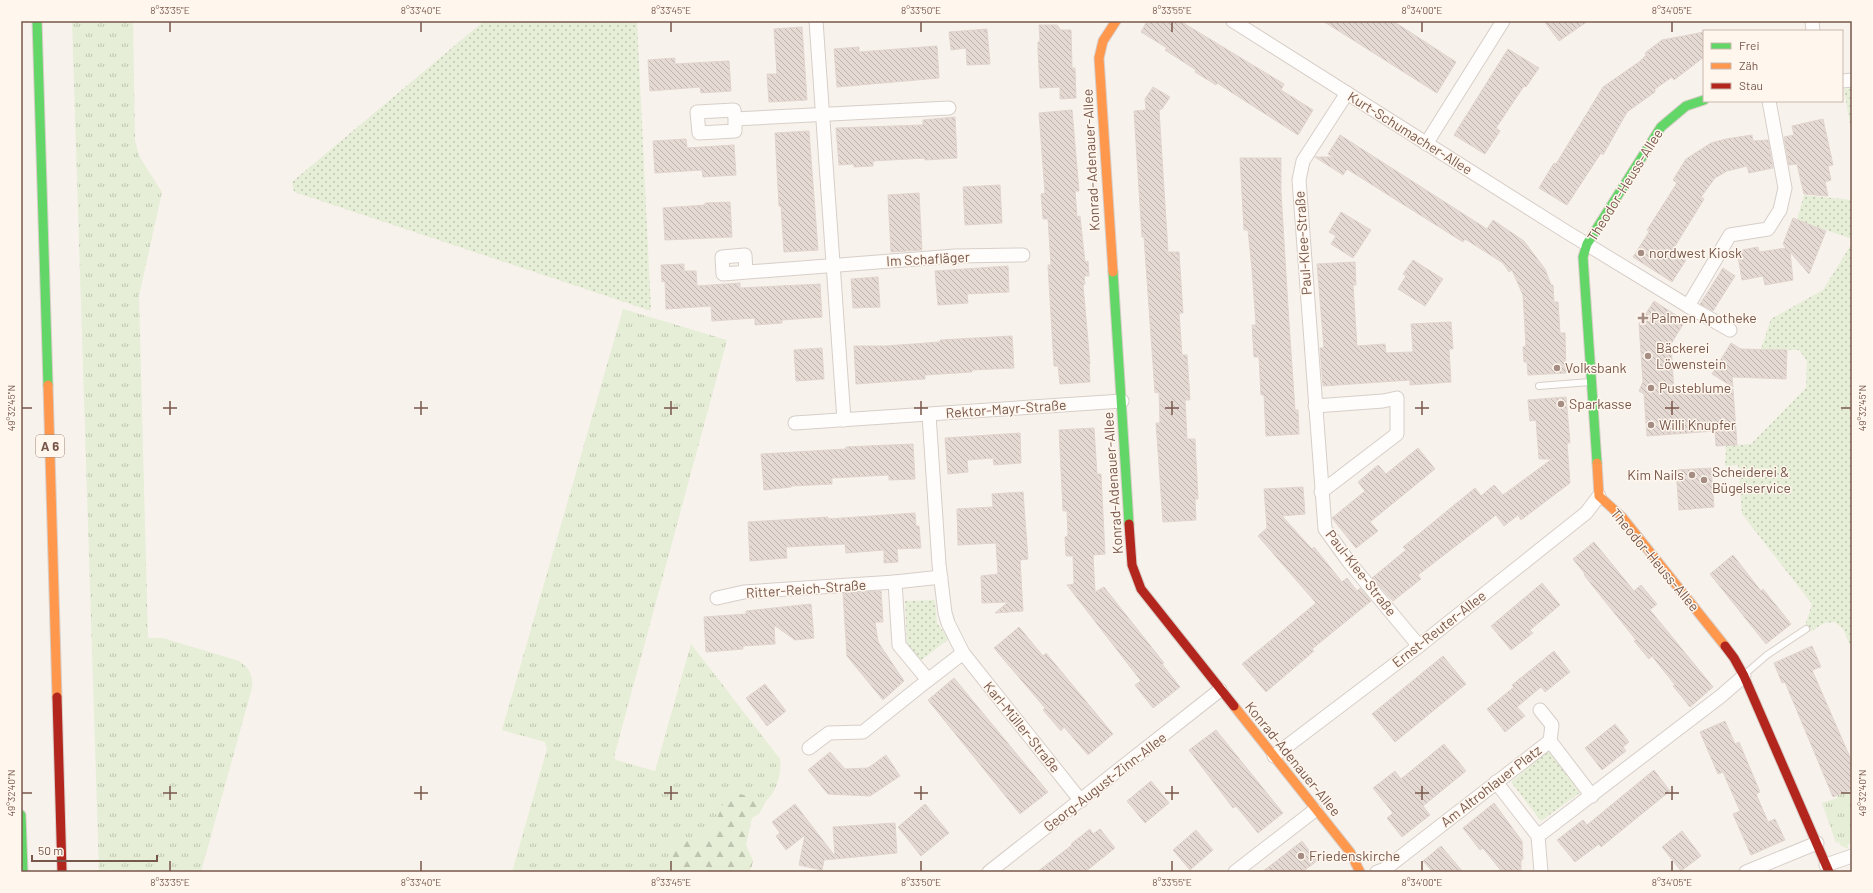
<svg xmlns="http://www.w3.org/2000/svg" width="1873" height="893" font-family="Barlow,sans-serif">
	<style>
		.grass { fill: url(#grass-tufts) }
		.forest { fill: url(#forest-firs) }
		.park { fill: url(#park-dots) }
		.building { fill: url(#building-back-hatch); stroke: #e1d5ce }
		.lines { fill: none; stroke-linecap: round; stroke-linejoin: round }
		.lane-casing { stroke: #d7cec8; stroke-width: 8 }
		.street-casing { stroke: #d7cec8; stroke-width: 15 }
		.fast-casing { stroke: #d8cec8; stroke-width: 11 }
		.slow-casing { stroke: #d8cec8; stroke-width: 11 }
		.jam-casing { stroke: #d8cec8; stroke-width: 11 }
		.lane { stroke: #fefdfc; stroke-width: 6 }
		.street { stroke: #fefdfc; stroke-width: 13 }
		.fast { stroke: #63d668; stroke-width: 9 }
		.slow { stroke: #ff974d; stroke-width: 9 }
		.jam { stroke: #b3261e; stroke-width: 9 }
		.ticks { fill: none; stroke: #78574b; stroke-width: 1.5 }
		.poi-dot { fill: #a58d83; stroke: #fff7ee; stroke-width: 1.5 }
		.labels { text-anchor: middle; stroke-width: 3; stroke-linejoin: round; paint-order: stroke }
		.shield { fill: #fff7ee; stroke: #a0877c; stroke-width: 1 }
		.shield-label { font-size: 13px; font-weight: bold; fill: #78574b }
		.street-label { font-size: 14px; fill: #78574b; stroke: #fff7ee }
		.poi-label { font-size: 14px; fill: #78574b; stroke: #fff7ee; text-anchor: start }
		.neatline { fill: none; stroke: #78574b; stroke-width: 1.5 }
		.ticks-label { font-size: 10px; text-anchor: middle; fill: #78574b }
	</style>
	<defs>
		<pattern id="grass-tufts" width="24" height="20" patternUnits="userSpaceOnUse"><rect width="24" height="20" fill="#e6eed7"/><path d="M3 7l-1-3M5 7V3M7 7l1-3M15 17l-1-3M17 17v-4M19 17l1-3" fill="none" stroke="#bfc4b0"/></pattern>
		<pattern id="forest-firs" width="22" height="20" patternUnits="userSpaceOnUse"><rect width="22" height="20" fill="#e6eed7"/><path d="M5 1l3.5 6h-7zM16 11l3.5 6h-7z" fill="#bfc4b0"/></pattern>
		<pattern id="park-dots" width="8" height="8" patternUnits="userSpaceOnUse"><rect width="8" height="8" fill="#e6eed7"/><path d="M2 2h.1M6 6h.1" fill="none" stroke="#bfc4b0" stroke-width="1.8" stroke-linecap="round"/></pattern>
		<pattern id="building-back-hatch" width="6" height="6" patternUnits="userSpaceOnUse"><rect width="6" height="6" fill="#e5dad3"/><path d="M-1 5l2 2M0 0l6 6M5-1l2 2" fill="none" stroke="#beb4ad"/></pattern>
	</defs>
	<rect width="100%" height="100%" fill="#f8f2ec"/>
	<g class="grass">
		<path d="M72,21h61l2,119 4,16 23,36 -23,104 9,342h15l76,23c11,8 14,13 13,27l-51,184h-102z"/>
		<path d="M623,309l104,31 -113,417 2,3 39,11 36,-127 89,115c2,13 -3,33 -14,42l-12,-2 -37,20 -8,17 -38,32 9,4h-168l35,-123 -2,-7 -43,-12z"/>
		<path d="M1852,789v54l-5,2 2,4 -8,-3 -2,-4 -3,1 -14,-40 15,-5v-3z"/>
	</g>
	<path class="forest" d="M729,791l37,10 -7,13 -7,4 -6,27 7,16 -3,11h-70l-9,-4 3,-26 35,-6z"/>
	<g class="park">
		<path d="M484,21h153l14,290 -357,-119 -2,-10z"/>
		<path d="M1852,88v48l-8,-47z"/>
		<path d="M1804,195l48,5v39l-55,-19z"/>
		<path d="M1852,243v407l-9,-21 -8,-7 -11,1 -14,9 -5,-6 7,-22 -70,-90 -4,-49 -13,1 1,-20 25,-2 55,-56 1,-27 -8,-11 -38,-1 10,-30 52,-29z"/>
		<path d="M935,600l2,23 12,16 -29,22 -13,-17 -2,-43z"/>
		<path d="M1549,750l32,42 -40,29 -30,-39z"/>
	</g>
	<g class="building">
		<path d="M1147,21h33l104,63 -3,6 32,20 -15,25 -81,-52 -1,2 -21,-13 1,-2 -31,-20 2,-2 -26,-16z"/>
		<path d="M1323,21h70l63,41 -19,31z"/>
		<path d="M1544,21h44l-29,20z"/>
		<path d="M1039,25h18l4,5h10l1,38h3l1,30 -16,1v-12l-20,1 -2,-38v-8l2,-1z"/>
		<path d="M802,27l5,73 -38,2 -2,-28h10l-3,-45z"/>
		<path d="M987,29l3,35 -23,1 -1,-17 -15,2 -2,-18z"/>
		<path d="M1704,32v25l-30,23 -2,-3 -17,12v3l-28,20 -24,43 -2,-2 -34,52 -28,-17 15,-25 2,1 47,-77 36,-25 7,-7 -1,-2 17,-13z"/>
		<path d="M937,46l2,32 -102,9 -3,-38 25,-2v5z"/>
		<path d="M1508,49l31,19 -13,19 -2,-1 -28,42 4,3 -15,23 -31,-19z"/>
		<path d="M675,58v6l54,-3 2,30 -30,2 -1,-6 -50,4 -2,-31z"/>
		<path d="M1153,87l17,10 -8,12 -3,1 9,142h11l4,61h-4l3,42h5l3,45h-5l2,39h8l3,60h-3l1,21 -33,2 -7,-99h4l-1,-31 -4,1 -11,-156h-2l-8,-126 12,-1 -1,-11z"/>
		<path d="M1072,110l7,81h-4l2,26 3,-1 5,46 3,-1 1,15h-5l1,8 -2,1 7,79h-1l1,18 -30,2 -2,-18h-4l-6,-101h3l-3,-46h-5l-2,-25 4,-1 -6,-80z"/>
		<path d="M955,117l2,41 -32,2v-2l-52,3v5l-19,1v-3l-15,1 -3,-37 87,-3v-5z"/>
		<path d="M1823,119l10,46 -5,1 3,14 -6,2 3,14 -24,-2 -7,-30 -8,1 -5,-28 10,-2 -2,-9z"/>
		<path d="M809,131l9,119 -34,2 -3,-46h-2l-4,-73z"/>
		<path d="M1340,135l147,94 6,-9 31,21 21,28 6,16h2l1,17h4l2,31h5l1,40 -38,2 -1,-13h-3l-1,-15 3,-1 -3,-51 -11,-25 -3,2 -6,-9 -38,-24 -2,3 -116,-73 -4,6 -28,-18h19l-6,-3z"/>
		<path d="M1752,135l1,6 15,-1 5,28 -24,5 -2,-7 -20,5 -12,7 -14,19 3,2 -32,52 14,9 -14,22 -39,-25 16,-25 -2,-2 30,-47 -4,-3 13,-21 25,-16 15,-4z"/>
		<path d="M686,139l1,9 47,-3 2,30 -33,2 -1,-7 -47,3 -2,-32z"/>
		<path d="M1240,158h41v34l8,131 6,87h3l1,24 -33,2 -2,-41h-3l-2,-38h-5l-2,-32h4l-4,-55 -4,-40h-4z"/>
		<path d="M1000,185l2,38 -37,2 -2,-38z"/>
		<path d="M919,193l3,57 -31,2 -3,-57z"/>
		<path d="M730,202l2,35 -67,3 -2,-32 42,-3v-2z"/>
		<path d="M1341,212l30,18 -18,28 -22,-14 5,-8 -7,-4z"/>
		<path d="M1793,218l33,13 -17,43 -19,-22 3,28 -28,5 -2,-9 -21,4 -5,-29 21,-4 1,5 27,-4 -3,-4z"/>
		<path d="M1413,260l30,19 -18,27 -27,-17 8,-13 -3,-2z"/>
		<path d="M1355,262l1,23h-3l4,61 28,-2 1,9 27,-1 -2,-28 40,-2 2,27h-4l2,33 -41,3v-5l-87,6 -3,-38h4l-7,-84z"/>
		<path d="M684,264v7h12l1,15 43,-3v5l80,-4 2,33 -40,3v3l-27,2v-7l-43,3 -1,-15 -45,3 -1,-28 -3,1 -1,-17z"/>
		<path d="M1008,266l1,26 -42,2 1,9 -30,2 -3,-34z"/>
		<path d="M1723,268l12,8 -22,35 -13,-7z"/>
		<path d="M878,277l2,30 -27,1 -2,-29z"/>
		<path d="M1654,301l31,20 -14,23 3,49 59,-4 4,56 -21,1 -1,-15 -68,5 -3,-42 -5,-3 4,-9 -4,-58z"/>
		<path d="M1012,336l2,32 -42,2v2l-47,3v4l-69,5 -2,-38h32l54,-4v-2z"/>
		<path d="M1731,343l10,6 46,1 -1,29 -54,-2 1,10 -21,-13z"/>
		<path d="M822,348l2,31 -28,2 -2,-31z"/>
		<path d="M1566,397l4,46h-3l3,40 -49,37 -3,-5 -14,11 -8,-11 -78,60 3,4 -28,22 -21,-23 34,-28 -3,-3 72,-59 6,8 13,-11 9,10 49,-36h-13l-3,-39 -6,1 -2,-21z"/>
		<path d="M1094,428l3,46h4l4,80 -12,1 2,37 9,-5 60,76 -2,1 18,23 -27,21 -18,-23 6,-4 -74,-96 7,-1 -1,-28h-7l-1,-19 3,-1 -1,-25h-4l-4,-81z"/>
		<path d="M1020,433l1,30 -27,2 -1,-7 -26,2 1,12 -20,2 -3,-36z"/>
		<path d="M913,444l2,35 -26,1v-5l-57,3v6l-41,2v1l-27,3 -3,-36 85,-5v-2z"/>
		<path d="M1418,448l17,21 -65,53 8,9 -22,17 -24,-30 33,-27 -7,-9 20,-17 8,9z"/>
		<path d="M1711,468l3,39 -35,3 -3,-40z"/>
		<path d="M1303,487l2,27 -23,2 30,33 2,-2 28,35 5,-4 10,13 3,-3 11,13 -59,48 2,2 -48,41 -24,-28 74,-61 -58,-67 9,-8 -3,-39z"/>
		<path d="M1023,492l5,67 -8,1 3,51 -28,2 13,-11 -26,1 -1,-27 17,-2 -2,-31 -38,2 -1,-36 36,-2 -1,-13z"/>
		<path d="M915,513l1,13h3l2,22 -24,1 1,13 -14,1v-13l-38,3 -1,-9 -59,3 1,11 -37,3 -2,-39 80,-5v2z"/>
		<path d="M1594,542l40,49 7,-6 16,19 -7,6 63,77 -23,20 -17,-21 2,-1 -23,-29 -3,3 -15,-18 2,-1 -52,-65 1,-1 -12,-15z"/>
		<path d="M1733,555l28,36 2,-2 28,35 -25,20 -56,-70z"/>
		<path d="M1542,583l18,22 -30,25 3,3 -22,17 -20,-24z"/>
		<path d="M881,591l2,31h-8l3,20 26,39 -21,19 -36,-44 -4,-63z"/>
		<path d="M811,604l3,34 -19,2 -21,-15 1,19 -32,2v3l-37,3 -2,-35 42,-3v-3z"/>
		<path d="M1019,627l24,29 3,-3 67,81 -25,21 -24,-28 -3,4 -18,-21 2,-2 -51,-60z"/>
		<path d="M1812,646l9,21 -9,3 40,92v27l-19,8 -48,-115 -3,1 -8,-20z"/>
		<path d="M1554,651l16,21 -25,20 -4,-5 -24,20 8,9 -20,16 -18,-23 27,-22 -2,-2z"/>
		<path d="M1443,656l23,28 -71,58 -23,-28z"/>
		<path d="M954,678l94,114 -28,22 -92,-114z"/>
		<path d="M765,684l21,27 -19,15 -21,-28z"/>
		<path d="M1725,721l10,23 4,-2 21,50 -4,2 12,28 7,-3 10,21 -34,15 -18,-41 7,-3 -17,-39 -5,2 -18,-42z"/>
		<path d="M1615,724l14,18 -6,5 3,4 -24,19 -17,-22z"/>
		<path d="M1216,730l67,83 -25,20 -22,-27 -3,2 -44,-58z"/>
		<path d="M1444,744l22,27 -43,35 7,9 -28,22 -15,-19 6,-5 -20,-25 22,-17 6,8z"/>
		<path d="M830,752l15,17 23,-1 18,-13 14,21 -30,20 -42,-2 -20,-24z"/>
		<path d="M1654,770l16,21 -69,56 -2,-3 -24,18 -18,-22 26,-20 4,5z"/>
		<path d="M1151,781l18,22 -24,20 -18,-22z"/>
		<path d="M1494,803l28,38 1,18 -2,1v12h-19l-19,-24 -3,2 -17,-22z"/>
		<path d="M795,804l40,52 -2,-29 62,-4 2,30 -73,7 -2,10 -23,-5 6,-30 -19,15 -10,-14 4,-3 -8,-11z"/>
		<path d="M925,804l24,29 -28,23 -23,-29z"/>
		<path d="M1090,829l3,5 7,-5 15,19 -30,24h-48l35,-27 -1,-1z"/>
		<path d="M1196,830l17,20 -23,20 -17,-20z"/>
		<path d="M1682,831l19,25 -20,15 -19,-24z"/>
		<path d="M1302,841l15,20 -15,11h-40z"/>
		<path d="M1441,846l22,26h-30l-10,-11z"/>
	</g>
	<g class="lines">
		<g class="lane-casing">
			<g id="lane">
				<path d="M1539,386l51,-4"/>
				<path d="M1745,674l22,-19 39,-26"/>
			</g>
		</g>
		<g class="street-casing">
			<g id="street">
				<path d="M816,21l28,399"/>
				<path d="M1233,21l332,210 123,75 42,-71 38,-6 12,-19 5,-22 -16,-87"/>
				<path d="M1812,21l1,10"/>
				<path d="M1842,81l10,-1"/>
				<path d="M1347,93l-44,68 -4,19 26,349 24,33 70,84"/>
				<path d="M735,119l-1,-9 -37,2 2,21 36,-2v-12l214,-11"/>
				<path d="M1426,144l77,-123"/>
				<path d="M746,272l-1,-17 -23,2 1,17 232,-18 68,-1"/>
				<path d="M1688,306l42,24"/>
				<path d="M1315,406l68,-5 14,-3v36l-76,58"/>
				<path d="M929,415l10,149 6,49 3,10 15,30 118,148"/>
				<path d="M795,423l327,-22"/>
				<path d="M941,577l-46,5 4,63 29,35 35,-27"/>
				<path d="M717,598l27,-6 151,-10"/>
				<path d="M1540,710l12,15 -2,16"/>
				<path d="M1550,741l42,55"/>
				<path d="M809,748l20,-15 34,-1 65,-52"/>
				<path d="M1274,756l145,-110 167,-133 13,-17"/>
				<path d="M1496,782l42,54 3,36"/>
				<path d="M1538,836l183,-140 23,-20"/>
				<path d="M1826,865l26,-9"/>
				<path d="M989,872l231,-182"/>
				<path d="M1235,872l80,-62"/>
				<path d="M1377,872l8,-3 165,-128"/>
				<path d="M1746,872l71,-29"/>
			</g>
		</g>
		<g class="fast-casing">
			<g id="fast">
				<path d="M37,21l11,364"/>
				<path d="M1113,272l16,252"/>
				<path d="M1597,463l-14,-206 4,-13 74,-117 25,-21 18,-6"/>
				<path d="M21,815l2,57"/>
			</g>
		</g>
		<g class="slow-casing">
			<g id="slow">
				<path d="M1113,272l-14,-214 4,-17 13,-20"/>
				<path d="M48,385l9,312"/>
				<path d="M1597,463l2,33 23,21 103,129"/>
				<path d="M1234,706l116,146 10,20"/>
			</g>
		</g>
		<g class="jam-casing">
			<g id="jam">
				<path d="M1129,524l3,41 9,24 93,117"/>
				<path d="M1725,646l9,12 10,18 85,196"/>
				<path d="M57,697l5,175"/>
			</g>
		</g>
		<use href="#lane" class="lane"/>
		<use href="#street" class="street"/>
		<use href="#fast" class="fast"/>
		<use href="#slow" class="slow"/>
		<use href="#jam" class="jam"/>
	</g>
	<path class="ticks" d="M170,22v10M421,22v10M671,22v10M921,22v10M1172,22v10M1422,22v10M1672,22v10M170,401v14M421,401v14M671,401v14M921,401v14M1172,401v14M1422,401v14M1672,401v14M22,408h10M163,408h14M414,408h14M664,408h14M914,408h14M1165,408h14M1415,408h14M1665,408h14M1841,408h10M170,786v14M421,786v14M671,786v14M921,786v14M1172,786v14M1422,786v14M1672,786v14M22,793h10M163,793h14M414,793h14M664,793h14M914,793h14M1165,793h14M1415,793h14M1665,793h14M1841,793h10M170,861v10M421,861v10M671,861v10M921,861v10M1172,861v10M1422,861v10M1672,861v10"/>
	<g class="poi-dot">
		<circle cx="1641" cy="253" r="4"/>
		<path d="M1641 312h4v4h4v4h-4v4h-4v-4h-4v-4h4z"/>
		<circle cx="1648" cy="356" r="4"/>
		<circle cx="1557" cy="368" r="4"/>
		<circle cx="1651" cy="388" r="4"/>
		<circle cx="1561" cy="404" r="4"/>
		<circle cx="1651" cy="425" r="4"/>
		<circle cx="1692" cy="475" r="4"/>
		<circle cx="1704" cy="480" r="4"/>
		<circle cx="1301" cy="856" r="4"/>
	</g>
	<g class="labels">
		<rect class="shield" x="36" y="435" width="28" height="22" rx="3"/>
		<g class="shield-label">
			<text x="50" y="451">A 6</text>
		</g>
		<g class="street-label">
			<text transform="translate(1410 133) rotate(32)" y="5">Kurt-Schumacher-Allee</text>
			<text transform="translate(1091 160) rotate(-93)" y="5">Konrad-Adenauer-Allee</text>
			<text transform="translate(1625 185) rotate(-58)" y="5">Theodor-Heuss-Allee</text>
			<text transform="translate(1303 243) rotate(-94)" y="5">Paul-Klee-Straße</text>
			<text transform="translate(928 259) rotate(-3)" y="5">Im Schafläger</text>
			<text transform="translate(1006 409) rotate(-4)" y="5">Rektor-Mayr-Straße</text>
			<text transform="translate(1113 483) rotate(-94)" y="5">Konrad-Adenauer-Allee</text>
			<text transform="translate(1655 560) rotate(50)" y="5">Theodor-Heuss-Allee</text>
			<text transform="translate(1361 573) rotate(52)" y="5">Paul-Klee-Straße</text>
			<text transform="translate(806 589) rotate(-4)" y="5">Ritter-Reich-Straße</text>
			<text transform="translate(1439 629) rotate(-38)" y="5">Ernst-Reuter-Allee</text>
			<text transform="translate(1022 727) rotate(51)" y="5">Karl-Müller-Straße</text>
			<text transform="translate(1293 759) rotate(51)" y="5">Konrad-Adenauer-Allee</text>
			<text transform="translate(1105 782) rotate(-38)" y="5">Georg-August-Zinn-Allee</text>
			<text transform="translate(1491 786) rotate(-38)" y="5">Am Altrohlauer Platz</text>
		</g>
		<g class="poi-label">
			<text x="1649" y="258">nordwest Kiosk</text>
			<text x="1651" y="323">Palmen Apotheke</text>
			<text x="1656" y="353">Bäckerei<tspan x="1656" dy="16">Löwenstein</tspan></text>
			<text x="1565" y="373">Volksbank</text>
			<text x="1659" y="393">Pusteblume</text>
			<text x="1569" y="409">Sparkasse</text>
			<text x="1659" y="430">Willi Knupfer</text>
			<text x="1712" y="477">Scheiderei &amp;<tspan x="1712" dy="16">Bügelservice</tspan></text>
			<text x="1684" y="480" text-anchor="end">Kim Nails</text>
			<text x="1309" y="861">Friedenskirche</text>
		</g>
	</g>
	<rect width="1873" height="893" fill="none" stroke="#fff7ee" stroke-width="44"/>
	<rect x="1703" y="30" width="140" height="72" fill="#fff7ee" stroke="#c9b7ad"/>
	<rect x="1711" y="43" width="20" height="6" fill="#63d668" stroke="#c9b7ad"/>
	<text x="1739" y="50" font-size="12" fill="#78574b">Frei</text>
	<rect x="1711" y="63" width="20" height="6" fill="#ff974d" stroke="#c9b7ad"/>
	<text x="1739" y="70" font-size="12" fill="#78574b">Zäh</text>
	<rect x="1711" y="83" width="20" height="6" fill="#b3261e" stroke="#c9b7ad"/>
	<text x="1739" y="90" font-size="12" fill="#78574b">Stau</text>
	<path d="M32 855v6h125v-6" fill="none" stroke="#78574b" stroke-width="2"/>
	<text x="38" y="855" font-size="12" fill="#78574b" stroke="#fff7ee" stroke-width="3" paint-order="stroke">50 m</text>
	<rect x="22" y="22" width="1829" height="849" class="neatline"/>
	<g class="ticks-label">
		<text x="170" y="14">8°33'35"E</text>
		<text x="421" y="14">8°33'40"E</text>
		<text x="671" y="14">8°33'45"E</text>
		<text x="921" y="14">8°33'50"E</text>
		<text x="1172" y="14">8°33'55"E</text>
		<text x="1422" y="14">8°34'00"E</text>
		<text x="1672" y="14">8°34'05"E</text>
		<text transform="translate(11 408) rotate(-90)" y="4">49°32'45"N</text>
		<text transform="translate(1862 408) rotate(-90)" y="4">49°32'45"N</text>
		<text transform="translate(11 793) rotate(-90)" y="4">49°32'40"N</text>
		<text transform="translate(1862 793) rotate(-90)" y="4">49°32'40"N</text>
		<text x="170" y="886">8°33'35"E</text>
		<text x="421" y="886">8°33'40"E</text>
		<text x="671" y="886">8°33'45"E</text>
		<text x="921" y="886">8°33'50"E</text>
		<text x="1172" y="886">8°33'55"E</text>
		<text x="1422" y="886">8°34'00"E</text>
		<text x="1672" y="886">8°34'05"E</text>
	</g>
</svg>
